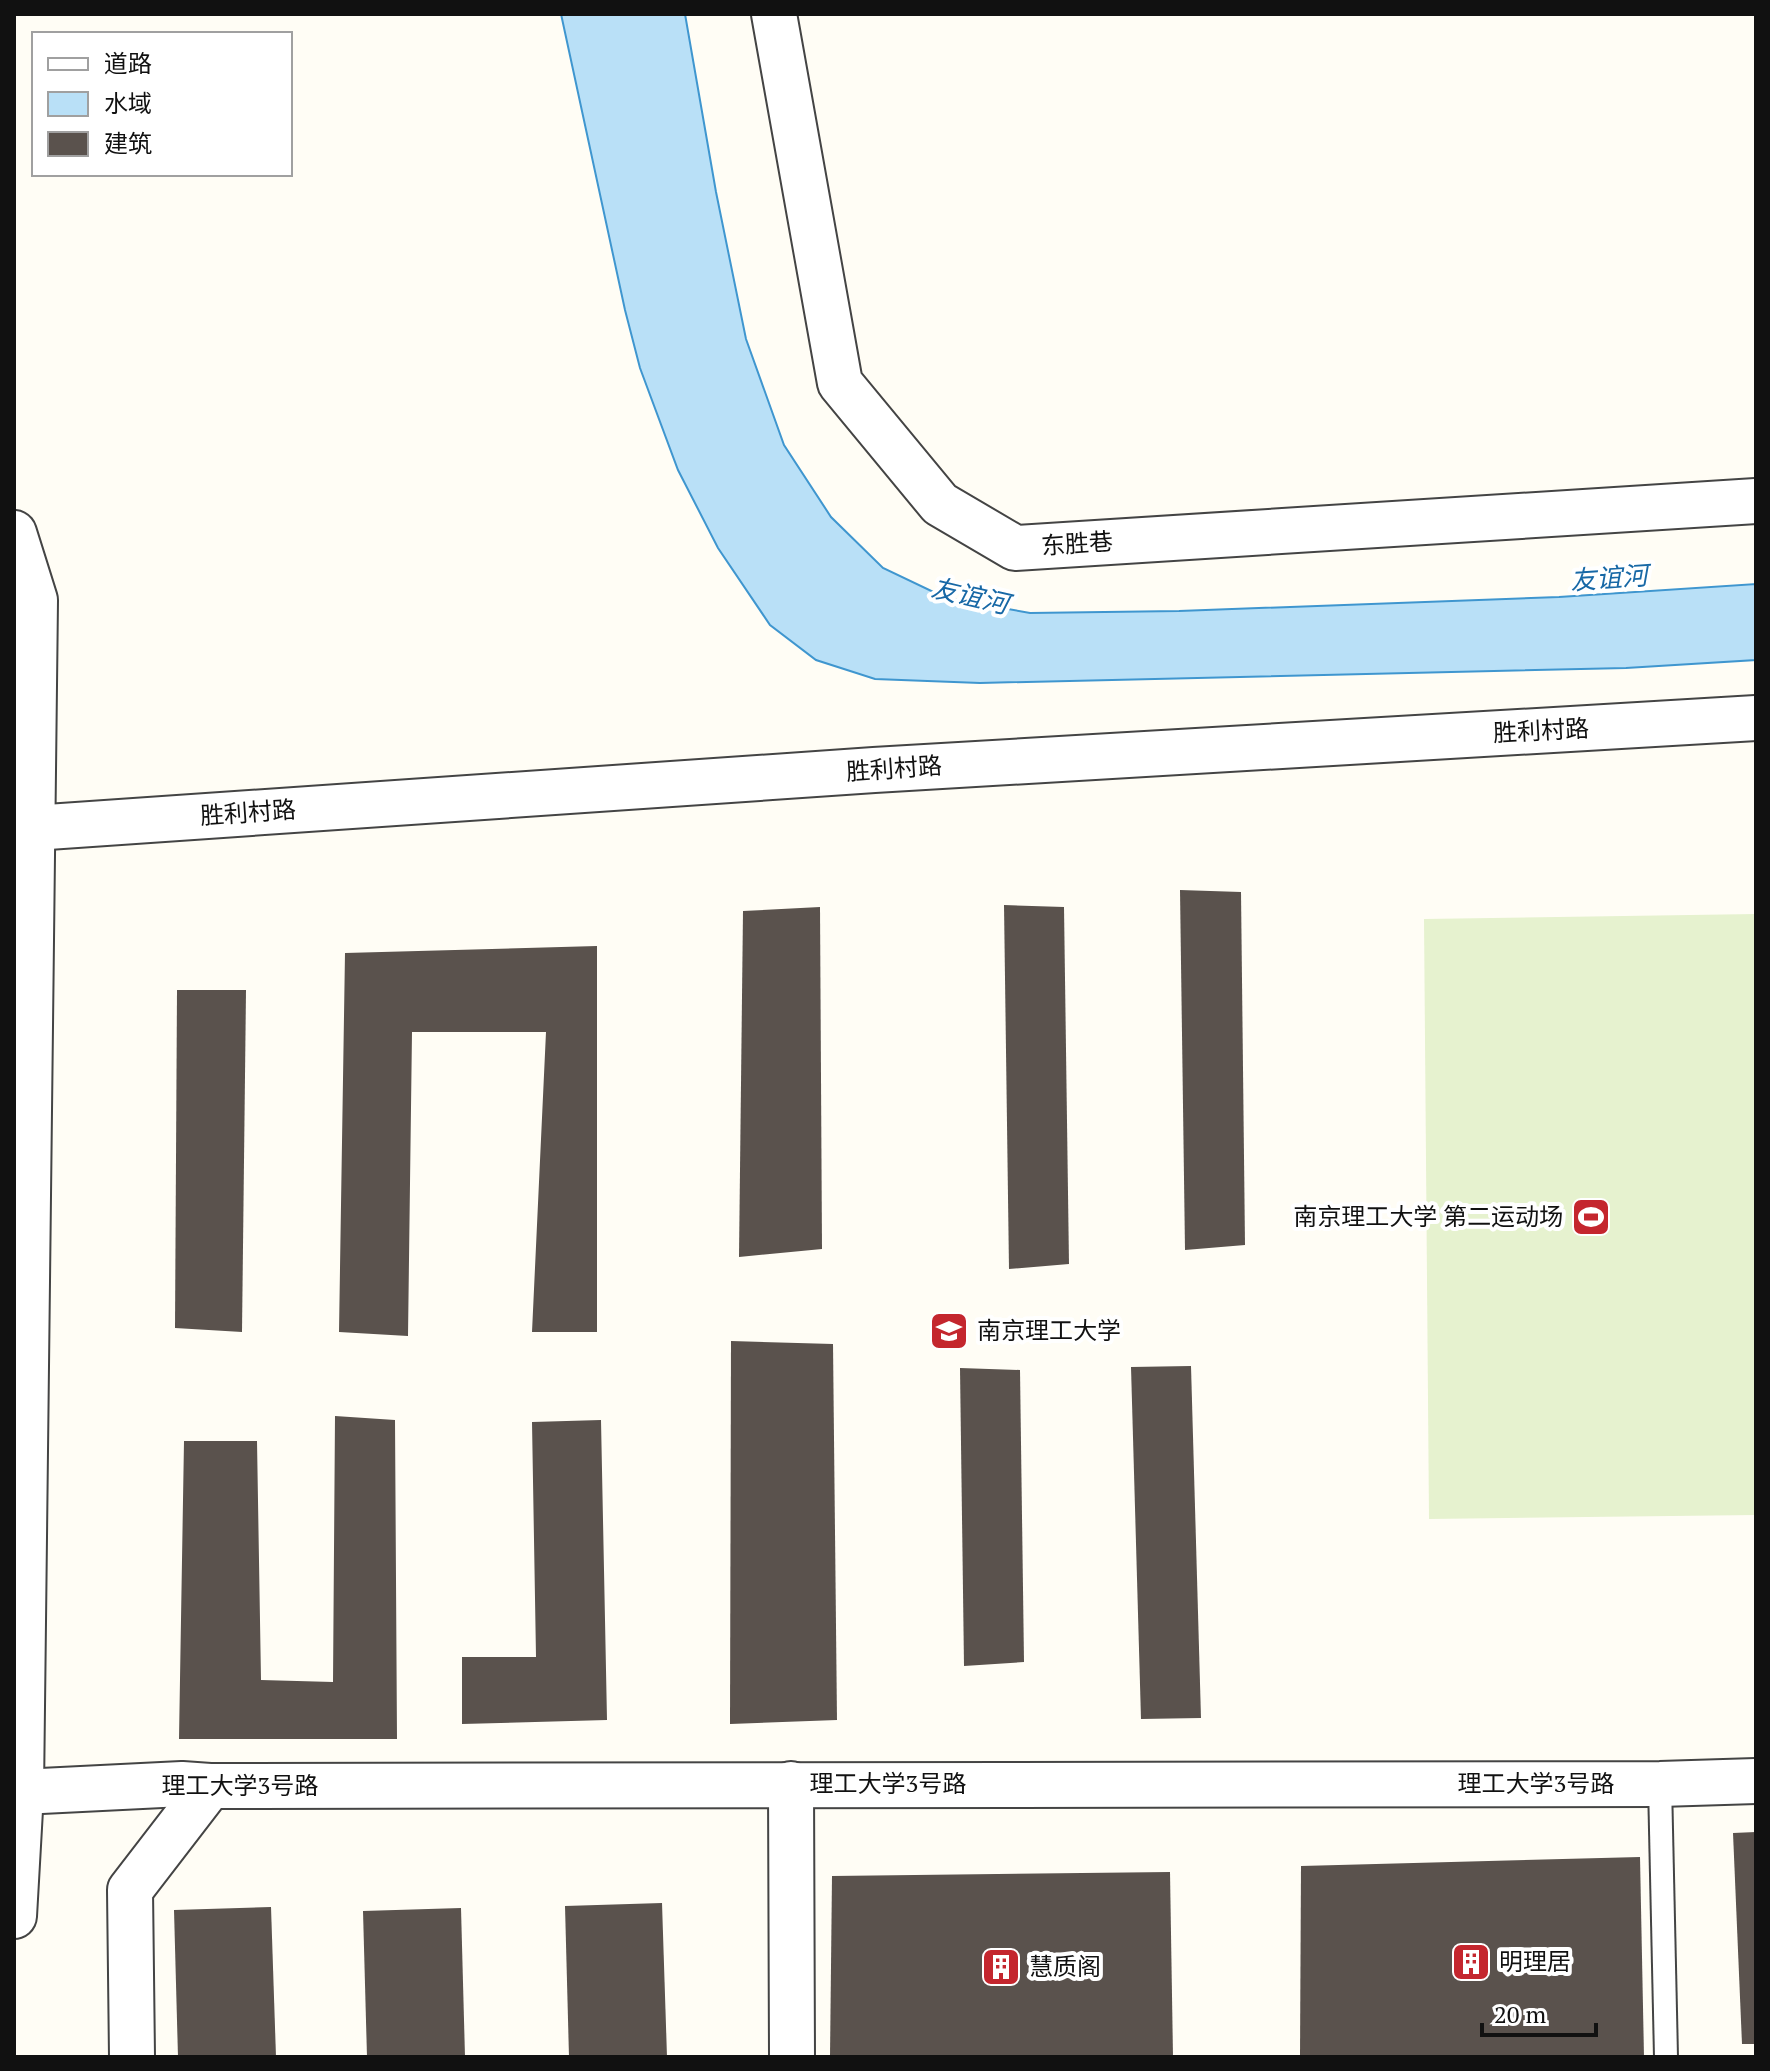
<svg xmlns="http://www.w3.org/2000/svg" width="1770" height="2071" font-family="'PT Serif','Noto Sans SC',serif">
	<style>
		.pitch { fill: #e6f2cf }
		.water { fill: #b9e0f7; stroke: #3f96cf; stroke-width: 2 }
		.building { fill: #5a524d }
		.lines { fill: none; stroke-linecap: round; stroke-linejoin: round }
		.service-casing { stroke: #444; stroke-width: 26 }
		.minor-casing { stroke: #444; stroke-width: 48 }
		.tertiary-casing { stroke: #444; stroke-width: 48 }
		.service { stroke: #fff; stroke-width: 22 }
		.minor { stroke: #fff; stroke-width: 44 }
		.tertiary { stroke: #fff; stroke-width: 44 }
		.labels { text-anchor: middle; stroke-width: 8; stroke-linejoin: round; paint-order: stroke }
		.street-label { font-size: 24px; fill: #111; stroke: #fff }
		.poi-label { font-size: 24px; fill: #111; stroke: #fff; text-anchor: start }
		.water-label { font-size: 26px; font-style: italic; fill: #1768a6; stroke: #fff }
	</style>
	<rect width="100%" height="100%" fill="#fffdf5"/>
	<path class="pitch" d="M1756,914v601l-327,4 -5,-600z"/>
	<path class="water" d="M561,14h124l31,178 30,147 38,106 47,72 52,51 63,30 84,15 149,-2 380,-14 197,-13v76l-130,8 -646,15 -105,-4 -59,-19 -46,-35 -52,-77 -40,-78 -38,-102 -15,-58z"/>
	<g class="building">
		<path d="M1180,890l61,2 4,353 -60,5z"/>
		<path d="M1004,905l60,2 5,357 -60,5z"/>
		<path d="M820,907l2,342 -83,8 4,-346z"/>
		<path d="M597,946v386h-65l14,-300h-134l-4,304 -69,-4 6,-379z"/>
		<path d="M177,990h69l-4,342 -67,-4z"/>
		<path d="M731,1341l102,3 4,376 -107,4z"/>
		<path d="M1191,1366l10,352 -60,1 -10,-352z"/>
		<path d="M960,1368l60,2 4,292 -60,4z"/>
		<path d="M335,1416l60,4 2,319h-218l5,-298h73l4,239 72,2z"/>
		<path d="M601,1420l6,300 -145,4v-67h74l-4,-235z"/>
		<path d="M1756,1832v212h-14l-9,-211z"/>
		<path d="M1640,1857l4,200h-344l1,-191z"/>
		<path d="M1170,1872l3,185h-343l2,-181z"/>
		<path d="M662,1903l5,154h-98l-4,-151z"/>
		<path d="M271,1907l5,150h-98l-4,-147z"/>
		<path d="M461,1908l4,149h-98l-4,-146z"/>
	</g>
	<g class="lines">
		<g class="service-casing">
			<path id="service" d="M1660,1784l6,273"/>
		</g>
		<g class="minor-casing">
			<g id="minor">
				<path d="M774,14l66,369 100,121 75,44 741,-47"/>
				<path d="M791,1784l1,273"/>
				<path d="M21,1792l161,-8 28,2 1450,-2 96,-3"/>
				<path d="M132,2057l-2,-167 80,-104"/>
			</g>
		</g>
		<g class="tertiary-casing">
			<g id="tertiary">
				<path d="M14,533l21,67 -14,1192 -7,124"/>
				<path d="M33,828l841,-58 882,-52"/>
			</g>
		</g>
		<use href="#service" class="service"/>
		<use href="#minor" class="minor"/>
		<use href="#tertiary" class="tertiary"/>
	</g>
	<defs>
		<g id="stadium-square" transform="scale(2)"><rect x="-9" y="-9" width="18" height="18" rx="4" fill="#c4262e" stroke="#fff"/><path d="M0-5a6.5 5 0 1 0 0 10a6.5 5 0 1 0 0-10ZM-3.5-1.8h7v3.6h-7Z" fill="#fff"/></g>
		<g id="university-square" transform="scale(2)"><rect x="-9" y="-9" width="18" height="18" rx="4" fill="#c4262e" stroke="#fff"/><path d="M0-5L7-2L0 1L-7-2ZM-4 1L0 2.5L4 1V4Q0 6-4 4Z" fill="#fff"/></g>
		<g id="building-square" transform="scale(2)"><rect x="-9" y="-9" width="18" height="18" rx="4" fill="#c4262e" stroke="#fff"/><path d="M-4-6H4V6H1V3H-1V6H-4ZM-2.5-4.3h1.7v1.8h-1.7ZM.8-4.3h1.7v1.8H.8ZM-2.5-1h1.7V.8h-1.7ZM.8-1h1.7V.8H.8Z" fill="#fff"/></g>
	</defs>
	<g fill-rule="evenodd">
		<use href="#stadium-square" x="1591" y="1217"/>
		<use href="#university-square" x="949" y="1331"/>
		<use href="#building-square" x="1471" y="1962"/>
		<use href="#building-square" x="1001" y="1967"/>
	</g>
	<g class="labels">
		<g class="street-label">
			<text transform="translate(1077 544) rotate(-4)" y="8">东胜巷</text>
			<text transform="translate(1541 731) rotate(-3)" y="8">胜利村路</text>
			<text transform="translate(894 769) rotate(-4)" y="8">胜利村路</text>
			<text transform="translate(248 813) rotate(-4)" y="8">胜利村路</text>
			<text x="888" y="1792">理工大学3号路</text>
			<text x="1536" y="1792">理工大学3号路</text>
			<text x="240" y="1794">理工大学3号路</text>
		</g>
		<g class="poi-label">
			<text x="1563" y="1225" text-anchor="end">南京理工大学 第二运动场</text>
			<text x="977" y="1339">南京理工大学</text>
			<text x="1499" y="1970">明理居</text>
			<text x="1029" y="1975">慧质阁</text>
		</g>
		<g class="water-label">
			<text transform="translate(1609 578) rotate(-4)" y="9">友谊河</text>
			<text transform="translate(970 596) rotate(13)" y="9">友谊河</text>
		</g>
	</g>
	<rect width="1770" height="2071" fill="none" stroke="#111111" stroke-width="32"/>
	<rect x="32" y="32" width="260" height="144" fill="#ffffff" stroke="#a0a0a0" stroke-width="2"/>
	<rect x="48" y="58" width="40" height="12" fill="#ffffff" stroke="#a0a0a0" stroke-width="2"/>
	<text x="104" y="72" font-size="24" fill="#111111">道路</text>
	<rect x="48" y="92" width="40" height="24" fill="#b9e0f7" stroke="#a0a0a0" stroke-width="2"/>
	<text x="104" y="112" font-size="24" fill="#111111">水域</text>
	<rect x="48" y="132" width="40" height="24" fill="#5a524d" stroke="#a0a0a0" stroke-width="2"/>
	<text x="104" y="152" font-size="24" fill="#111111">建筑</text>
	<path d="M1482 2023v12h114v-12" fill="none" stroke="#111111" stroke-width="4"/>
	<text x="1494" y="2023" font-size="24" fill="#111111" stroke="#ffffff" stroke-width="6" paint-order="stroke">20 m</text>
</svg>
